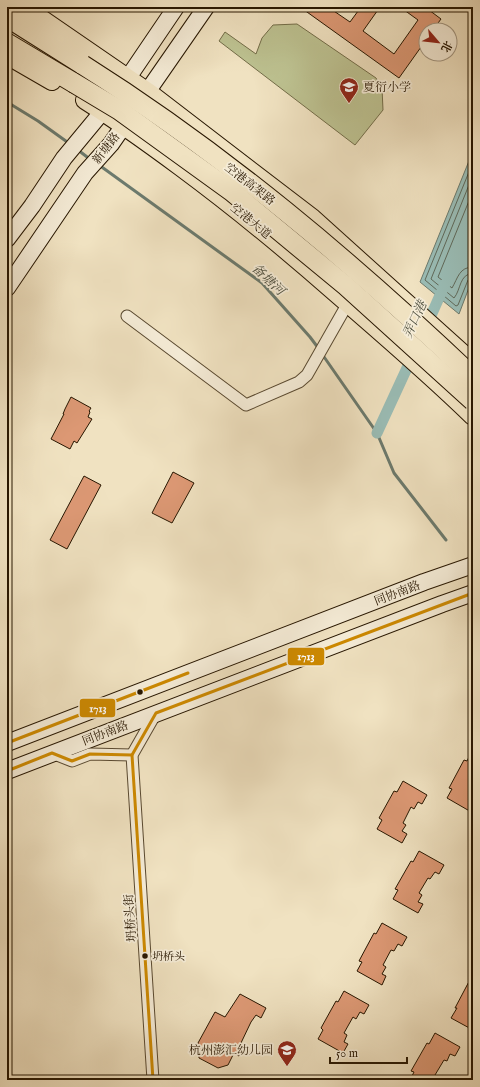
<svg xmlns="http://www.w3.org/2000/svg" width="480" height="1087" font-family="'IM FELL English','Noto Serif SC',serif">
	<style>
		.green { fill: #bdc291; stroke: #726c48 }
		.water { fill: #9abdb6; stroke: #6c7a6d }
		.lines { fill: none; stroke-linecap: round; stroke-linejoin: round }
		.shore { stroke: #606a5b; stroke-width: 1 }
		.stream { stroke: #6c7a6d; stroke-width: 3 }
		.canal { stroke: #9abdb6; stroke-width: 11 }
		.building { fill: #dc9874; stroke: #271600 }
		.minor-casing { stroke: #594930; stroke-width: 13 }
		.secondary-casing { stroke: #271600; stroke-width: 18 }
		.primary-casing { stroke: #271600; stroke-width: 20 }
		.trunk-casing { stroke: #271600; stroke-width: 21 }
		.minor { stroke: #f5ecd7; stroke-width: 11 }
		.secondary { stroke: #f5ecd7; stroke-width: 16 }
		.primary { stroke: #f0e2c1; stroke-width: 18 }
		.trunk { stroke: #f0e2c1; stroke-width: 19 }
		.trunk-bridge-casing { stroke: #271600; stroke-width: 21; stroke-linecap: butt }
		.trunk-bridge { stroke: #f0e2c1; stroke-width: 19 }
		.bus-1-casing { stroke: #f5ecd7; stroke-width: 6 }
		.bus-1 { stroke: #cd8900; stroke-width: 3 }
		.bus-dot { fill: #271600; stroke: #f5ecd7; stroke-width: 1.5 }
		.labels { text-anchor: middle; stroke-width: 3.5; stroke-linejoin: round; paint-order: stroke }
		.bus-label { font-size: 11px; fill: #271600; stroke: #f5ecd7; text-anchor: start }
		.poi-label { font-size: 12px; fill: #271600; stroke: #f5ecd7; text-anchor: start }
		.street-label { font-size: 12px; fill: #271600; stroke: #f5ecd7 }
		.water-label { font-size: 13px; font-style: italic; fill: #4f5040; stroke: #f5ecd7 }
		.line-badge { stroke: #f5ecd7; stroke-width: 1.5 }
		.badge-label { font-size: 11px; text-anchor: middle; font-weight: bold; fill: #fff }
	</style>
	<rect width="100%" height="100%" fill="#f0e2c1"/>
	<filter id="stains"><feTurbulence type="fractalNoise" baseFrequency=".005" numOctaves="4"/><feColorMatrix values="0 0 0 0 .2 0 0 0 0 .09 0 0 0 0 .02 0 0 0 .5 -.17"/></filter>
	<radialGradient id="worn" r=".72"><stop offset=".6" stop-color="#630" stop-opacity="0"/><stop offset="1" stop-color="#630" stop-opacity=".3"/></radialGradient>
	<path class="green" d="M297,24l79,54 6,10 1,22 -28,35 -136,-104 6,-9 31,22 6,-16 11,-13z"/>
	<path class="water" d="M473,151v126l-14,37 -39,-32z"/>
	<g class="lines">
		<g class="shore">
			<path d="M473,162l-48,118 31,26 2,-1 10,-25 5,-2"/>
			<path d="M473,175l-42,104 23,19c7,-8 5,-24 19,-25"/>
			<path d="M473,191l-35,86 14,11c6,-10 7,-21 21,-21"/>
		</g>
		<g class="stream">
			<path d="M7,102l31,19 32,23"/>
			<path d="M78,150l13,10"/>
			<path d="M99,165l163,118 48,54 9,12"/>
			<path d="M322,354l55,79 17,40 52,67"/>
		</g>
		<g class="canal">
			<path d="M426,327l19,-43"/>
			<path d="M377,433l36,-78"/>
		</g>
	</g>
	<g class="building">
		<path d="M300,7h28l22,15 11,-15h19l-17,24 31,23 24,-34 -18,-13h25l16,12 -8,11h-7v10l-27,38z"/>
		<path d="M71,397l20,11 -2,3 1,1 -2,5 4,2 -15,24 -3,-2 -4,8 -19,-10 13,-25h-1l2,-5z"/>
		<path d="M173,472l21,11 -22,40 -20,-10z"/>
		<path d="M84,476l17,9 -34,64 -17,-9z"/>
		<path d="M473,749v64l-26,-15 5,-9 -3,-1 15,-28 3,1z"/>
		<path d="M403,781l24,14 -5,9 -4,-2 -4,7 -3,-2 -8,16 3,2 -4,6 5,3 -5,9 -25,-14 5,-9 -3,-2 15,-27 3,1z"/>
		<path d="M419,851l25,14 -5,9 -4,-2 -5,7 -2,-1 -9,15 3,2 -4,7 5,2 -5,9 -25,-14 5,-9 -3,-1 16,-28 2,1z"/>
		<path d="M382,923l25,14 -5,9 -4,-2 -4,7 -3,-1 -8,15 3,2 -4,7 4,2 -4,9 -25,-14 5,-9 -3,-1 15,-28 2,1z"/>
		<path d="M473,974v56l-22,-12 6,-10h-2z"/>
		<path d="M344,991l25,14 -5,9 -4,-2 -4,7 -3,-2 -9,16 3,2 -3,7 4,2 -5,9 -25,-14 5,-9 -2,-2 15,-27 2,1z"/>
		<path d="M240,994l26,14 -5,10 -5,-3 -5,7 -11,23 4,3 -5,8 -5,-3 -6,12 -10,3 -19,-10 -1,-15 17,-31 10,5z"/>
		<path d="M435,1033l25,14 -5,9 -5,-2 -3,7 -3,-1 -12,20h-22l4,-8 -3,-1 16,-28 2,1z"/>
	</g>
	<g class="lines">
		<g class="minor-casing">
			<g id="minor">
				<path d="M127,316l119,89 53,-23 8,-7 41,-72"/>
				<path d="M52,753l20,8 18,-7 42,1"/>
				<path d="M153,1080l-21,-325 24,-42"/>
			</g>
		</g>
		<g class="secondary-casing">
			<g id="secondary">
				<path d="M7,239l25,-33 32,-48 53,-64 59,-87"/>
				<path d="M7,288l78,-115 26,-29 95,-137"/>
				<path d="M7,743l417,-161 49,-17"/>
				<path d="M7,771l435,-167 31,-11"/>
			</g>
		</g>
		<g class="primary-casing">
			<g id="primary">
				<path d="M24,7l125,86 163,125 161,145"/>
				<path d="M7,55l45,26"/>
				<path d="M85,100c33,21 65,44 96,67 54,40 105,82 155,126 46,40 93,80 137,123"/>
			</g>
		</g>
		<g class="trunk-casing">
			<g id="trunk">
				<path d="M7,17l76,48"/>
				<path d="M7,43l67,40"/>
			</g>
		</g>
		<use href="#minor" class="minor"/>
		<use href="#secondary" class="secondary"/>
		<use href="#primary" class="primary"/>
		<use href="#trunk" class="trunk"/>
		<g class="trunk-bridge-casing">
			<g id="trunk-bridge">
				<path d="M83,65c141,89 269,197 390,312"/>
				<path d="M74,83l45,27 112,81 115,95 127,115"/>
			</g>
		</g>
		<use href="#trunk-bridge" class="trunk-bridge"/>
		<g class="bus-1-casing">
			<g id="bus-1">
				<path d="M7,743l181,-70"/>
				<path d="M7,771l45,-18 20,8 18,-7 42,1"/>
				<path d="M153,1080l-21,-325 24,-42 317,-120"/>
			</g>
		</g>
		<use href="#bus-1" class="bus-1"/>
	</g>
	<defs>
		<g id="school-pin" transform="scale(1)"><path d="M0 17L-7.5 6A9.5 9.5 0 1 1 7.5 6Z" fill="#8f2418" stroke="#f5ecd7"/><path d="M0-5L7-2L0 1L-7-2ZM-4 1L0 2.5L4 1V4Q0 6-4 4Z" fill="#fff"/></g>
	</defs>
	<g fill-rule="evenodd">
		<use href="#school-pin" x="349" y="87"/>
		<use href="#school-pin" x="287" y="1050"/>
	</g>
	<g class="bus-dot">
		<circle cx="140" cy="692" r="3.5"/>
		<circle cx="145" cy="956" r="3.5"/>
	</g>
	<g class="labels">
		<g class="bus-label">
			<text x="152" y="960">坍桥头</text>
		</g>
		<g class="poi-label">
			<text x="363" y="91">夏衍小学</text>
			<text x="273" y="1054" text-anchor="end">杭州澎汇幼儿园</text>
		</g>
		<g class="street-label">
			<text transform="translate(106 148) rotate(-52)" y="4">新塘路</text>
			<text transform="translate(250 184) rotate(38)" y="4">空港高架路</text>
			<text transform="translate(251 221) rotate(39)" y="4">空港大道</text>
			<text transform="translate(397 593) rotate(-21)" y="4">同协南路</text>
			<text transform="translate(105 733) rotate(-21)" y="4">同协南路</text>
			<text transform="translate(130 918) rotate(-94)" y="4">坍桥头街</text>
		</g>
		<g class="water-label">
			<text transform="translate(269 279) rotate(43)" y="5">备塘河</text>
			<text transform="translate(414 319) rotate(-65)" y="5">弄口港</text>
		</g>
	</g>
	<g class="line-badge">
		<rect x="287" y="647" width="38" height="19" rx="4" fill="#cd8900"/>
		<rect x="79" y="698" width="37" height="20" rx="4" fill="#cd8900"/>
	</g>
	<g class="badge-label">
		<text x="306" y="660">1713</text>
		<text x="98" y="712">1713</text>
	</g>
	<rect width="480" height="1087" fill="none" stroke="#f0e2c1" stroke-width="24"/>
	<rect x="8" y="8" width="464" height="1071" fill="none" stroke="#271600" stroke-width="2"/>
	<rect x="12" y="12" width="456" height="1063" fill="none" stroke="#271600"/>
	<g transform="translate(438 42) rotate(118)"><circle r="19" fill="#f5ecd7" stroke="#a39681"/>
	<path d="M0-3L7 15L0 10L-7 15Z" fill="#8f2418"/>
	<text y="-6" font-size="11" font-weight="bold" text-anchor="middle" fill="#271600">北</text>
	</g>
	<path d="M330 1057v6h77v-6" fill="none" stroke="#271600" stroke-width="2"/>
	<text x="336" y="1057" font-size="12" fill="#271600" stroke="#f5ecd7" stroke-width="3" paint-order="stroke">50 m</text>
	<rect width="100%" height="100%" filter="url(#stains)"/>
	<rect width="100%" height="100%" fill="url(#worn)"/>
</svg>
